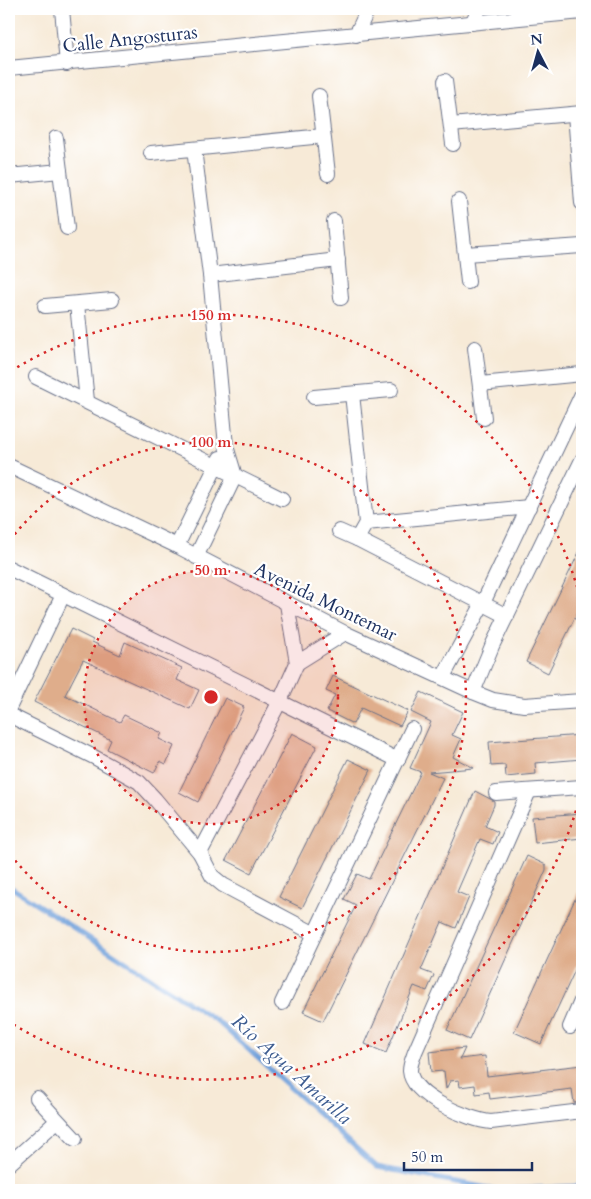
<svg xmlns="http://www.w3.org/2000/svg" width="591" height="1199" font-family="Cardo,serif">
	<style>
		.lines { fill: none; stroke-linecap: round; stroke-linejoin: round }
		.stream { stroke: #70a0da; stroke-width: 5 }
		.building { fill: #dfad8b }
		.street-casing { stroke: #687088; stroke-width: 16 }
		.street { stroke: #fff; stroke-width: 14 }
		.ring { fill: none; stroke: #d62828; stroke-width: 2.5; stroke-dasharray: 2.5 5 }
		.labels { text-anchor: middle; stroke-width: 4.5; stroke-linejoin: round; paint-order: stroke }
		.street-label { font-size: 19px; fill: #1b2f5e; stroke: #fff }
		.water-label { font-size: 20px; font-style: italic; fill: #3d5c90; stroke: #fff }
		.centre { fill: #d62828; stroke: #fff; stroke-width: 2.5 }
		.ring-label { font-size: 15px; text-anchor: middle; font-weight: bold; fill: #d62828; stroke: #fff; stroke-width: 4.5; stroke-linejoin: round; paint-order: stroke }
	</style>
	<rect width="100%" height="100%" fill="#fff"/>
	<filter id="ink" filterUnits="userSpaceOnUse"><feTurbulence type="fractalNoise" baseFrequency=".02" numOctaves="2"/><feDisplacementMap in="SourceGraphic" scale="10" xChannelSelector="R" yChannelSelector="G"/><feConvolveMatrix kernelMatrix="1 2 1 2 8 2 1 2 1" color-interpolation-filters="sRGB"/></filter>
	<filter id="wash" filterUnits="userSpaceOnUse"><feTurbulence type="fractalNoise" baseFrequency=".0096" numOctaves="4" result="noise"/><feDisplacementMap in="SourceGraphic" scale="20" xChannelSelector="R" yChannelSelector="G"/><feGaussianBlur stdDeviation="1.12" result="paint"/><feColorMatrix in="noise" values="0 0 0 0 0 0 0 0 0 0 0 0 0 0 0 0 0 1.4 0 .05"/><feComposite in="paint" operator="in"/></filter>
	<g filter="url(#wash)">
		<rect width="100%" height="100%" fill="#f7ead7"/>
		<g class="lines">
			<path class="stream" d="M9,886l208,135 160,146 121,23 84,-4"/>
		</g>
		<g id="blocks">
			<g class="building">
				<path d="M582,546v57l-34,70 -22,-11z"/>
				<path d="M71,629l22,11 -1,2 28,13 5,-13 57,26 -5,12 22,10 -9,19 -107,-49 -18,35 55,27 4,-7 38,18 -3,6 15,7 -8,18 -6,-3 -6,12 -47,-24 4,-9 -77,-38z"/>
				<path d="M333,676l75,35 -8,15 -39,-18 -8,16 -26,-13 8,-16 -9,-4z"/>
				<path d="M421,692l42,20 -11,23 9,4 -8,18 21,11 -45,4 14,6 -120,243 -20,-9 53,-107 -12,-6 13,-25 12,5 52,-107 -11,-4 21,-46 -20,-10z"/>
				<path d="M225,698l19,9 -46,95 -19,-10z"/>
				<path d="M292,733l25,13 -66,127 -25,-13z"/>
				<path d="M582,735v24l-47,4 1,11 -30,3 -1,-12 -14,1 -2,-24z"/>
				<path d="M348,759l23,11 -69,138 -23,-11z"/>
				<path d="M475,791l19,10v4l-9,21 13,6 -5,12 -13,-5 -23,53 12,5 -13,31 -14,-6 -21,48 13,5 -7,16 -13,-5 -28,67 -21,-9z"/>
				<path d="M582,813v25l-47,5 -3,-26z"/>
				<path d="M527,856l19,9v5l-77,170 -22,-10z"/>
				<path d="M582,884v71l-41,89 -27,-12z"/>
				<path d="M465,1048l-5,11 25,-3 2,20 95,-11v37l-8,1 -2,-14 -82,10 -1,-7 -13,2 -1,-9 -15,2 -1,-7 -9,1 -4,8 -2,-18 -13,1 -2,-20z"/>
			</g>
		</g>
	</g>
	<g filter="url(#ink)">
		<use href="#blocks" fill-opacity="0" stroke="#687088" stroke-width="1"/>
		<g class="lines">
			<g class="street-casing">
				<g id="street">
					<path d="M62,9l5,55"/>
					<path d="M472,23l7,-14"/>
					<path d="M356,35l12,-26"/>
					<path d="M9,68l573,-56"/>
					<path d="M445,81l8,63"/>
					<path d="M319,96l9,78"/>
					<path d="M575,114l7,89"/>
					<path d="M451,125l131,-12"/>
					<path d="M56,138l11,90"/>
					<path d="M194,149l16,126 16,171 9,30 -39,81"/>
					<path d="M151,153l172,-17"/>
					<path d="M9,176l51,-5"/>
					<path d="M459,201l9,81"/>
					<path d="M334,221l7,77"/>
					<path d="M465,254l117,-8"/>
					<path d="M210,275l128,-15"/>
					<path d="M77,304l10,97"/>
					<path d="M45,306l67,-6"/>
					<path d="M475,348l9,70"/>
					<path d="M36,377l246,122"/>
					<path d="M480,384l102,-10"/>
					<path d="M352,394l14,129 -9,16 150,77"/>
					<path d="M314,397l77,-7"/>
					<path d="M9,466l168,80 168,87 128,59 20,8 31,5 58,-4"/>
					<path d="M366,523l163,-16"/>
					<path d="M339,531l18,8"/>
					<path d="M177,546l43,-88"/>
					<path d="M9,568l389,192"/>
					<path d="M297,663l48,-30"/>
					<path d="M443,677l39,-72 100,-211"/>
					<path d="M473,692l19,-46 90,-186"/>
					<path d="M9,708l54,-113"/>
					<path d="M9,715l85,42 45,25 16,17 45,54 12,23 11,9 90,48"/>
					<path d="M529,791l-114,261c-2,6 -5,12 -5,19 2,26 59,49 81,51l91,-11"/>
					<path d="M496,793l86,-6"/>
					<path d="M200,853l80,-152 17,-38 -10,-59"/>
					<path d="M282,1003l130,-274"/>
					<path d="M570,1027l12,-28"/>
					<path d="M37,1098l38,41"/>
					<path d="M9,1164l48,-43"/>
				</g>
			</g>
			<use href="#street" class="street"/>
		</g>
	</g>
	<circle cx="211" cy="697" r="127" fill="#d62828" fill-opacity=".12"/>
	<g class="ring">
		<circle cx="211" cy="697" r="127"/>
		<path d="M10 540A255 255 0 1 1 10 854"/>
		<path d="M582 789A382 382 0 0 1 11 1023M11 371A382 382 0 0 1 582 605"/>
	</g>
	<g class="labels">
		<g class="street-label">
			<text transform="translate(130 38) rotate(-6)" y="7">Calle Angosturas</text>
			<text transform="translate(326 601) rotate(26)" y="7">Avenida Montemar</text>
		</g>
		<g class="water-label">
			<text transform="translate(292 1069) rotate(42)" y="7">Río Agua Amarilla</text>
		</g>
	</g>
	<circle cx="211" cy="697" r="8" class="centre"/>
	<g class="ring-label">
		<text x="211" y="320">150 m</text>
		<text x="211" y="447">100 m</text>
		<text x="211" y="575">50 m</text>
	</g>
	<rect width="591" height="1199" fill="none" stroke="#fff" stroke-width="30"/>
	<g transform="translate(538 52) rotate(354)" stroke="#ffffff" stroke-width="4" paint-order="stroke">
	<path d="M0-4L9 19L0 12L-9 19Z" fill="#1b2f5e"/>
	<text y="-8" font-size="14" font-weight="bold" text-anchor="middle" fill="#1b2f5e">N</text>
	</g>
	<path d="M404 1162v8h128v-8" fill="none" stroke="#1b2f5e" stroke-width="2.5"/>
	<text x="411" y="1162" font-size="15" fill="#1b2f5e" stroke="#ffffff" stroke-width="4" paint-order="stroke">50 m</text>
</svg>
